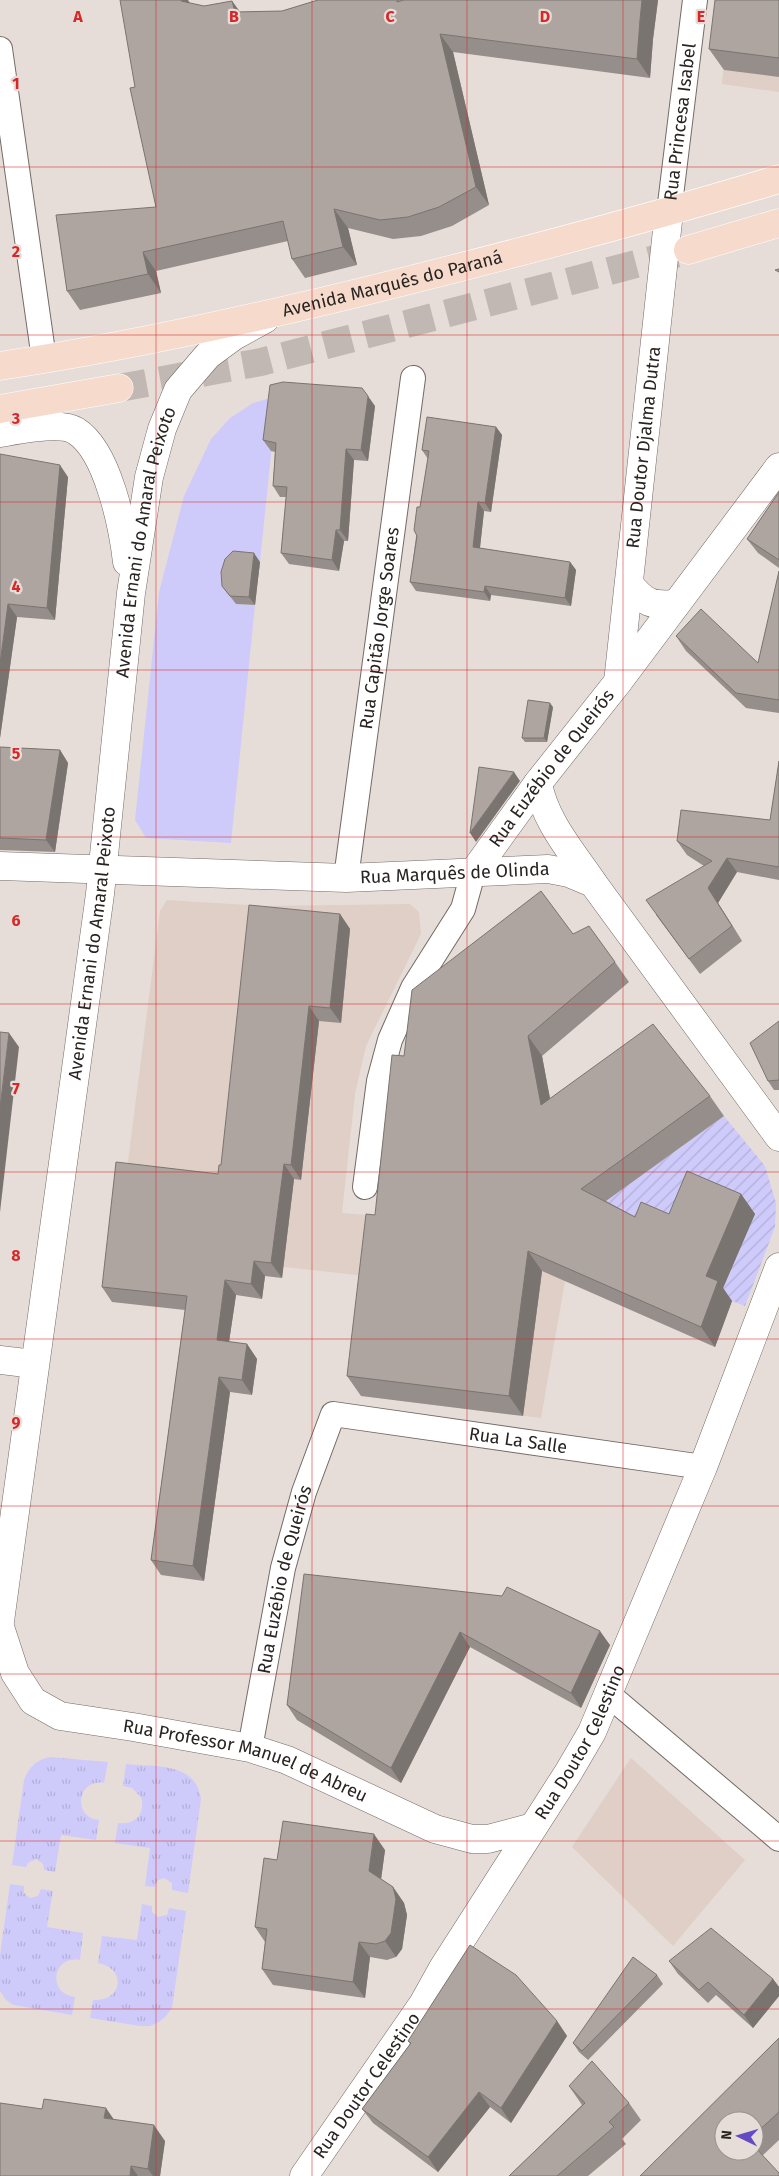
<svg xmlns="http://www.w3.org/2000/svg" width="779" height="2176" font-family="'Fira Sans',sans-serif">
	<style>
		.built { fill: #dfcfc6 }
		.grass { fill: url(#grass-tufts) }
		.park { fill: #cecbfb }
		.garden { fill: url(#garden-furrows) }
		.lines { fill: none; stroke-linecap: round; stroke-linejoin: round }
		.primary-tunnel { stroke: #c1b8b4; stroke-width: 28; stroke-dasharray: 28 14; stroke-linecap: butt }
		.street-casing { stroke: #736a66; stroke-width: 26 }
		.secondary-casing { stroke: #736a66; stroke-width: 29 }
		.primary-casing { stroke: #fff; stroke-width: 29 }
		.street { stroke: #fff; stroke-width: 24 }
		.secondary { stroke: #fff; stroke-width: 28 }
		.primary { stroke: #f6dacc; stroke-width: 28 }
		.wall { fill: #968e8a; fill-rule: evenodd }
		.shaded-wall { fill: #7a7470 }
		.building { fill: #aea5a0; stroke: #7a7470 }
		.grid { fill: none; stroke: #d62828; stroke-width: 1; stroke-opacity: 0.55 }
		.labels { text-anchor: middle; stroke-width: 4.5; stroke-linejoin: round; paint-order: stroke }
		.street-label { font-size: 18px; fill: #282422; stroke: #e7ddd8 }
		.grid-label { font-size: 16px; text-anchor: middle; font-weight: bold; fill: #d62828; stroke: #e7ddd8; stroke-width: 4.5; stroke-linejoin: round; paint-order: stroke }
	</style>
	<defs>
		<pattern id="grass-tufts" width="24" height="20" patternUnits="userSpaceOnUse" patternTransform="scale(1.25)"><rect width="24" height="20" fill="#cecbfb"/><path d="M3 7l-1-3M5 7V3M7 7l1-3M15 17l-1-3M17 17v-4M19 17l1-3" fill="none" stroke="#b1aed7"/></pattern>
		<pattern id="garden-furrows" width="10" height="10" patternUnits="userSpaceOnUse" patternTransform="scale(1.25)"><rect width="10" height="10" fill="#cecbfb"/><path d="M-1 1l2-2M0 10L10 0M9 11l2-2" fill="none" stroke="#b1aed7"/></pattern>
	</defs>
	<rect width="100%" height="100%" fill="#e7ddd8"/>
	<g class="built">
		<path d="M730,0h49v92l-57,-8z"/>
		<path d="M167,900l95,6 148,-2 9,8 2,22 -55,112 -11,48 -13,119 49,4 8,-75 217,-149 -74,63 25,138 19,45 146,62 -17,46 -136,-60 2,-16 -14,-1 -26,148 -180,-22 14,-119 -91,-10 -2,11 -17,-2 -139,-99 34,-266z"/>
		<path d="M631,1758l114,102 -72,86 -101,-99z"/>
	</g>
	<g class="grass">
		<path d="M50,1757l58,5 -4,21c-27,-5 -32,35 -5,37l-3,20 -35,-5 -6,37 -11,-2 -1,-6 -7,-5 -8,4 -2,4 -14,-2 12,-85c5,-13 12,-20 26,-23z"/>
		<path d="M126,1764c30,3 70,-2 75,35l-13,94 -16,-3v-7l-8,-5 -6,2 -4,7 -9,-1 5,-38 -35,-5 3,-20c17,2 28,-9 23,-26l-9,-9 -9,-2z"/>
		<path d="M10,1884l14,2v7l6,5 8,-2 3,-7 12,2 -6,36 36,6 -3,27c-28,-5 -33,34 -5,37l-3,18 -59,-10 -7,-5 -6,-9v-36z"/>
		<path d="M142,1904l10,2v6l6,5 9,-2 2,-7 17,3 -14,97 -6,8 -7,6 -9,4h-10l-50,-8 3,-18c30,2 34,-32 5,-37l4,-27 35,4z"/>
	</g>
	<path class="park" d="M277,396l-17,166 -24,42 19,1 -24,238 -85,-5 -11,-18 24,-228 25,-96 27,-57 19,-21 23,-15z"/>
	<path class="garden" d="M724,1116l41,50 11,37 -1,24 -30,79 -13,-5 -83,-64 -84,-56 45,17z"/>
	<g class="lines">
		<path class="primary-tunnel" d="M119,388l142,-26 425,-111"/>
		<g class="street-casing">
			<g id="street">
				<path d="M0,49l44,310"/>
				<path id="s1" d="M669,212l26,-212"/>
				<path id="s2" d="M346,878l67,-500"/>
				<path d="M365,1187l14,-106 11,-41 23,-52 50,-79 10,-36"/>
				<path d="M609,1695l170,144"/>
				<path id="s3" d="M250,1748l33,-180 21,-76 29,-78 370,53"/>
			</g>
		</g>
		<g class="secondary-casing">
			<g id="secondary">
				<path d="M0,433c18,-3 61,-12 76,-2 32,20 47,96 51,131"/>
				<path d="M629,584c16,19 22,22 47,20"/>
				<path id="s4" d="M618,682l51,-470"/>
				<path d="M538,783c6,37 34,69 55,100"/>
				<path id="s5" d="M0,866l346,12 202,-9 21,4 24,10 186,254"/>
				<path id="s6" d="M473,873l65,-90 80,-101 161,-215"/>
				<path d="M0,1360l34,4"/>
				<path id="s7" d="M0,1621l100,-727 31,-301 18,-116 13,-48 16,-39 30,-35 26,-19 31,-17"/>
				<path id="s8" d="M0,1627l15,46 18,28 27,15 73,11 117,21 37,12 148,69 37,10h16l45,-12"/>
				<path id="s9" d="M304,2176l119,-172 20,-36 125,-195 24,-41 111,-265 76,-200"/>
			</g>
		</g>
		<g class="primary-casing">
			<g id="primary">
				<path d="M688,250l91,-27"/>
				<path id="s10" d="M0,366c134,-20 267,-50 398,-83 128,-32 255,-66 381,-104"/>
				<path d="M0,409l119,-21"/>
			</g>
		</g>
		<use href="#street" class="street"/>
		<use href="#secondary" class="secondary"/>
		<use href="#primary" class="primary"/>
	</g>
	<g class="wall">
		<path d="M318,0h340l-5,39 -3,39 -197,-26 36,153 -37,21 -31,10 -28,3 -45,-11 9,37 -52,13 -13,-19 -4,-18 -132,30 5,22 -81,17 -13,-19 89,-84 -21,-120 55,-84 14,3 28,-5 8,11 42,-1z"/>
		<path d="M779,0v77l-55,-7 -15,-21z"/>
		<path d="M375,406l-7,55 -14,-1 -6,81h-4l-5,30 -50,-7 -8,-11 5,-56h-6l-7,-11 2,-34 -4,-1 -8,-11z"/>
		<path d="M496,427l6,8 -11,77 -7,-1 -4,37 90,14 6,8 -5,36 -80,-11 -1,6 -74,-10 -6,-9 10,-75 8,-48 -6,-9z"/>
		<path d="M0,454l68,23 -13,143 -38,-3 -17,121z"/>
		<path d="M779,492v76l-21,-15 -11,-14z"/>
		<path d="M260,562l-5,43 -19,-1 -14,-18z"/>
		<path d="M779,571v142l-33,-5 -60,-57 -10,-15 82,27z"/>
		<path d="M553,707l-6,35h-22l-3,-4z"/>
		<path d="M0,747l60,3 8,13 -13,89 -55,-2z"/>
		<path d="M779,761v119l-42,-8 -19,31 24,38 -42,33 -44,-59 48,-49 -17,-11 -10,-14 93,-21z"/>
		<path d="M340,914l10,15 -9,94 -22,-2 -18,159 -7,-1 -12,99 -17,-2 -3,23 -26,-4 -7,47 18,2 10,15 -5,36 -22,-3 -26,189 -43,-6 -10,-15 34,-250 -73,-8 -10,-15 116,-113z"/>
		<path d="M573,934l42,28 14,20 -87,74 8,43 160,-3 14,20 -118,85 29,16 34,-3 72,-20 14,20 -32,74 9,13 -17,46 -173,-76 -19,145 -162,-20 -14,-20 57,-320z"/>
		<path d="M779,1021v69h-5l-6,-9z"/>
		<path d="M502,1596l108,49 -29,63 -111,-61 -69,136 -104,-63 -10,-15z"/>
		<path d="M385,1850l-4,29 12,8 11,16 3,12 -5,34 -6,8 -9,3 -17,-3 -5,41 -92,-13 -11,-16 3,-27 -10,-15 22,-67z"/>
		<path d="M669,1961l104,18 6,8v9l-26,32 -37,-33 -8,8 -30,-29z"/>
		<path d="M657,1975l6,9 -75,76 -9,-8 -6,-9z"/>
		<path d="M557,2021l10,15 -56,87 -21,-16 -52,65 -65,-49 -11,-14 48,-65 -2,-3z"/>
		<path d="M779,2038v102l-16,15 -123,21zM724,2121h30v30z"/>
		<path d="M569,2086l60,17 12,17 -19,19 4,5 -38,32h-79l73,-71z"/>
		<path d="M113,2119l52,22 -5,35h-160z"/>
	</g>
	<g class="shaded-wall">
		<path d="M181,0h7l3,5 3,15z"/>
		<path d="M642,0h16l-5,39 -3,39 -13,-19 3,-39z"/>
		<path d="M232,1l13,18 -10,-7z"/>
		<path d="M440,34l13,18 36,153 -13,-18z"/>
		<path d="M334,209l14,19 9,37 -14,-18z"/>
		<path d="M143,252l13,19 5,22 -13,-19z"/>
		<path d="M368,396l7,10 -7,55 -7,-11z"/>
		<path d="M496,427l6,8 -11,77 -6,-9z"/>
		<path d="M346,449l8,11 -6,81 -8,-11z"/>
		<path d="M60,465l8,12 -13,143 -8,-12z"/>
		<path d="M478,502l6,9 -5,45 -6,-9z"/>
		<path d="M336,530l8,11 -5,30 -7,-11z"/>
		<path d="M254,553l6,9 -5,43 -6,-8z"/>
		<path d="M570,562l6,8 -5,36 -6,-8z"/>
		<path d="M485,586l6,9 -1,6 -6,-9z"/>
		<path d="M8,604l9,13 -17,121v-74z"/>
		<path d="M550,703l3,4 -6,35 -3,-4z"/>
		<path d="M60,750l8,13 -13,89 -9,-12z"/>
		<path d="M514,772l6,9 -44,61 -6,-9z"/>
		<path d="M727,858l10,14 -19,31 24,38 -10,-15 -24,-38z"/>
		<path d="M340,914l10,15 -9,94 -11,-15z"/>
		<path d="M309,1006l10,15 -18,159 -10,-15z"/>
		<path d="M9,1033l10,14 -19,165v-104z"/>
		<path d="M528,1036l14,20 13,69 -14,-20z"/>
		<path d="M284,1164l10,15 -12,99 -11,-15z"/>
		<path d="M741,1194l14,20 -32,74 9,13 -17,46 -14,-20 5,-51z"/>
		<path d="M528,1251l14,20 -19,145 -14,-20z"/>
		<path d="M254,1261l11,15 -3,23 -11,-15z"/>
		<path d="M225,1280l11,15 -9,60 -10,-15z"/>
		<path d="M247,1344l10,15 -5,36 -10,-15z"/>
		<path d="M219,1377l11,15 -26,189 -11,-15z"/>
		<path d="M600,1631l10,14 -29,63 -10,-15z"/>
		<path d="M460,1632l10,15 -69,136 -10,-15z"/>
		<path d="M374,1834l11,16 -5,37 -11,-16z"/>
		<path d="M393,1887l11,16 3,12 -5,34 -6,8 -11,-16z"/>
		<path d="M359,1942l11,15 -5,41 -12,-16z"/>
		<path d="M773,1979l6,8v9l-26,32 -9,-13z"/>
		<path d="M557,2021l10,15 -56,87 -10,-15z"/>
		<path d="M479,2092l11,15 -52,65 -10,-15z"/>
		<path d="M106,2108l11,16 -13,-6z"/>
		<path d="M154,2125l11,16 -5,35h-7l-5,-7z"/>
		<path d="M131,2166l7,10h-8z"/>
	</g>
	<g class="building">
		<path d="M120,0h61v1l23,5 28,-5 3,11 47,-1 36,-11h79v2l7,-2h238l-2,20 -3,39 -197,-25 36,153 -37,20 -31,10 -28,3 -46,-11 9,38 -51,12 -9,-38 -140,31 5,22 -81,17 -11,-76 100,-8 -26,-119 5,-1z"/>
		<path d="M715,0h64v58l-70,-9z"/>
		<path d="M779,269v3l-4,-2z"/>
		<path d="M283,382l79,6 6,8 -7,54 -15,-1 -6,81h-4l-4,30 -51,-7 6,-66 -14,-1 3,-43 -13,-3 7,-55z"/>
		<path d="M427,417l69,10 -11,76 -7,-1 -5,45 97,15 -5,36 -80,-12 -1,6 -74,-10 7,-46 -3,-6 3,-23h3l9,-56 -7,-1z"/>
		<path d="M0,454l60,11 -13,143 -39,-4 -8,60z"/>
		<path d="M779,492v68l-32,-21z"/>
		<path d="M233,551l21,2 -5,44 -19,-1 -8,-10 -1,-14 4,-13z"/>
		<path d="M779,571v129l-43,-7 -60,-57 25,-27 57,54z"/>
		<path d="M528,700l22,3 -6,35h-22z"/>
		<path d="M0,747l60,3 -14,90 -46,-2z"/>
		<path d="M779,761v106l-52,-9 -19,30 24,38 -43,33 -43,-59 66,-39 -35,-20 4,-31 89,10z"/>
		<path d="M479,767l35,5 -44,61z"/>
		<path d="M541,891l32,43 16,-8 26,36 -87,74 13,69 112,-81 57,72 -129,93 54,28 6,-15 28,12 18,-43 54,23 -35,82 12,5 -17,46 -173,-76 -19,145 -162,-20 19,-162 9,1 17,-160 12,1 8,-66z"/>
		<path d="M249,905l91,9 -10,94 -21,-2 -18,159 -7,-1 -13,99 -17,-2 -3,23 -26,-4 -8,60 30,4 -5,36 -23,-3 -26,189 -42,-6 36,-264 -85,-9 14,-125 102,12 1,-9h2z"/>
		<path d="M779,1021v59l-11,1 -18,-38z"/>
		<path d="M0,1032l9,1 -9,75z"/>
		<path d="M304,1574l198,22 5,-9 93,44 -29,62 -111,-61 -69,136 -104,-63z"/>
		<path d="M283,1821l91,13 -5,37 24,16 3,12 -5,34 -6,8 -9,3 -17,-2 -6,40 -91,-13 5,-40 -12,-2 9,-69 13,2z"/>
		<path d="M711,1928l62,51 -29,36 -36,-33 -9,8 -30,-29z"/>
		<path d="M470,1945l46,30 41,46 -56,87 -22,-16 -51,65 -66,-48 49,-66 -3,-2z"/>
		<path d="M633,1957l24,18 -75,76 -9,-8z"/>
		<path d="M779,2038v74l-25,23v-14h-30v30h30v-5l25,27v3h-139z"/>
		<path d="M592,2061l37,42 -20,19 5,5 -57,49h-48l76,-73 -16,-17z"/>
		<path d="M44,2099l62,9 -2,10 50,7 -6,44 -17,-3 -1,10h-130v-73l42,6z"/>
	</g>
	<path class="grid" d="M156,0v2176M312,0v2176M467,0v2176M623,0v2176M0,167h779M0,335h779M0,502h779M0,670h779M0,837h779M0,1004h779M0,1172h779M0,1339h779M0,1506h779M0,1674h779M0,1841h779M0,2009h779"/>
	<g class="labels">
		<g class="street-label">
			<text dy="6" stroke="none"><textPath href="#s1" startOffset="91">Rua Princesa Isabel</textPath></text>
			<text dy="6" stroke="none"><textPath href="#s10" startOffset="401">Avenida Marquês do Paraná</textPath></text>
			<text dy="6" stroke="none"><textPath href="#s4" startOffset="236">Rua Doutor Djalma Dutra</textPath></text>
			<text dy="6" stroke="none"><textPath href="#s7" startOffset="1089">Avenida Ernani do Amaral Peixoto</textPath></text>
			<text dy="6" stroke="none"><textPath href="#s2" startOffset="252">Rua Capitão Jorge Soares</textPath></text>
			<text dy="6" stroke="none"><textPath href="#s6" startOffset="131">Rua Euzébio de Queirós</textPath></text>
			<text dy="6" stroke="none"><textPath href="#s5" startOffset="455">Rua Marquês de Olinda</textPath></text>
			<text dy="6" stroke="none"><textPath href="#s7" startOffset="684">Avenida Ernani do Amaral Peixoto</textPath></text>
			<text dy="6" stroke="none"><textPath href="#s3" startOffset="532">Rua La Salle</textPath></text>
			<text dy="6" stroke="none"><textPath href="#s3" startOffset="172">Rua Euzébio de Queirós</textPath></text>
			<text dy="6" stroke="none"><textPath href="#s9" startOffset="515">Rua Doutor Celestino</textPath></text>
			<text dy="6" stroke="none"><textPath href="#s8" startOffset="304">Rua Professor Manuel de Abreu</textPath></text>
			<text dy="6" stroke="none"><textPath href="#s9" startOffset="110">Rua Doutor Celestino</textPath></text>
		</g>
	</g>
	<g class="grid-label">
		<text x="78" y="22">A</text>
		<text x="234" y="22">B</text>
		<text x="390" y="22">C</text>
		<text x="545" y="22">D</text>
		<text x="701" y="22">E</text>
		<text x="16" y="89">1</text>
		<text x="16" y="257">2</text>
		<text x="16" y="424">3</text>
		<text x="16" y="592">4</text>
		<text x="16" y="759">5</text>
		<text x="16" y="926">6</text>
		<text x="16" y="1094">7</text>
		<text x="16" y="1261">8</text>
		<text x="16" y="1428">9</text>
	</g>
	<g transform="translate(739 2136) rotate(275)"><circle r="24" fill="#e7ddd8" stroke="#9b938f"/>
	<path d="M0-4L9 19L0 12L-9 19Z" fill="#644ac3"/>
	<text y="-8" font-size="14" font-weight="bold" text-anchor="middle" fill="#282422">N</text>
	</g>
</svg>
